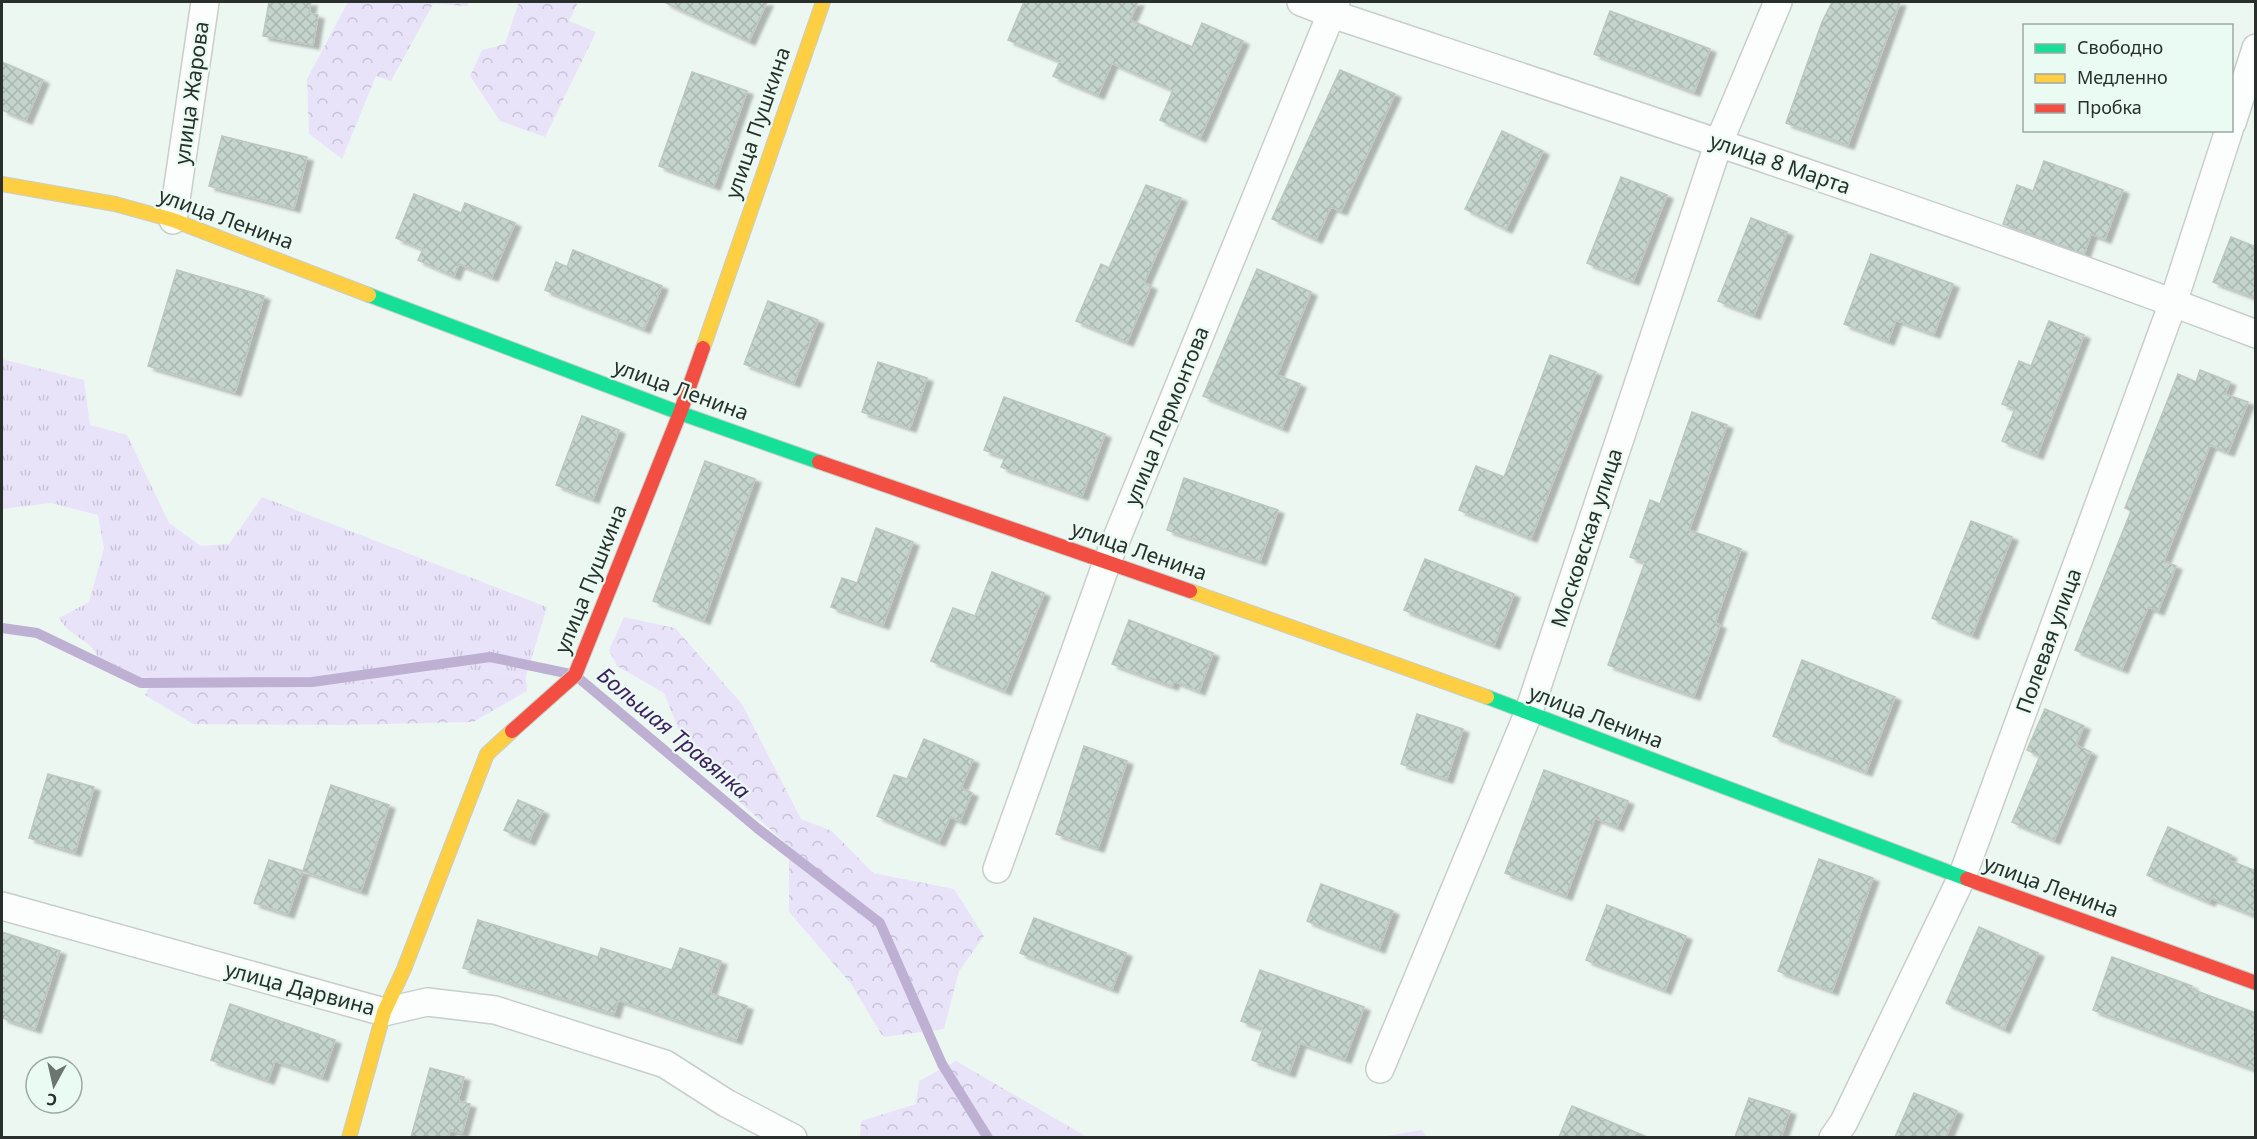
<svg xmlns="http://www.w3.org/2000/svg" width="2257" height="1139" font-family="'Noto Sans',sans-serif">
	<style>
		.grass { fill: url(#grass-tufts) }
		.forest { fill: url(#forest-crowns) }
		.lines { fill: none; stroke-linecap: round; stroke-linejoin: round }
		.stream { stroke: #bdb0d2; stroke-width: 10 }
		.building { fill: url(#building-cross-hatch); stroke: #bec5c2; stroke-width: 1.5; filter: url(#shadow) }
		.street-casing { stroke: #c7cecb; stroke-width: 30 }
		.fast-casing { stroke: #c7cecb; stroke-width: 16 }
		.slow-casing { stroke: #c7cecb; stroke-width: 16 }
		.jam-casing { stroke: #c7cecb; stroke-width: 16 }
		.street { stroke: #fcfefd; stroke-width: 27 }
		.fast { stroke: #16e098; stroke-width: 14 }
		.slow { stroke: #ffcf43; stroke-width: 14 }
		.jam { stroke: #f24e42; stroke-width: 14 }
		.labels { text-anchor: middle; stroke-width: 4.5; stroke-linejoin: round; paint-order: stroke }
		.street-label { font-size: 21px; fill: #282f2c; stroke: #e9fbf3 }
		.water-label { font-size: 22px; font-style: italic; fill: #3f1e5d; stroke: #e9fbf3 }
	</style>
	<defs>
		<pattern id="grass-tufts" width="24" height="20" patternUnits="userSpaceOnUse" patternTransform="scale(1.5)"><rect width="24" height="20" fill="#e9e3f9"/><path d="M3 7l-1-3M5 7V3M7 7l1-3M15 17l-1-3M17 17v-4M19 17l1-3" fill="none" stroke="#c8c3d6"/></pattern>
		<pattern id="forest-crowns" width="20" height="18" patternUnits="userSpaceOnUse" patternTransform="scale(1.5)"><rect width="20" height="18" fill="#e9e3f9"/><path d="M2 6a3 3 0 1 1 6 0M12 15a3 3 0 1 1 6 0" fill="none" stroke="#c8c3d6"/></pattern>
		<pattern id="building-cross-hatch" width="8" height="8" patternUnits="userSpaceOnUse" patternTransform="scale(1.5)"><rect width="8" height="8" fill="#c3d5cd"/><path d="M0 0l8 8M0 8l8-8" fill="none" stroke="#a8b7b0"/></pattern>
		<filter id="shadow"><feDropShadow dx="6" dy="4" stdDeviation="1.5" flood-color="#0004"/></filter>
	</defs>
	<rect width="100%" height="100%" fill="#edf7f2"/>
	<path class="grass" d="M2,359l82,21 6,45 37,10 42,88 32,23 28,-2 33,-47 285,110 -21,69 -71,-8 -128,20 -135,-15 -39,5 -19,-1 -35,-17c-9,-23 -27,-20 -40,-42l30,-16 15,-54 -6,-33 -47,-12 -49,6z"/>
	<g class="forest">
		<path d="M348,2h122l-3,4 -34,-2 -42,77 -15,-5 -34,83 -33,-25 -2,-55z"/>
		<path d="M519,2h59l-9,19 27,11 -51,105 -45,-16 -30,-45 12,-26 23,-6z"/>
		<path d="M624,617l51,11 67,76 59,115 31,12 41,42 81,16 30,47 -25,35 -15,58 -61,8 -31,-52 -63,-73v-66l-99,-88 -26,-65 -47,-27 -8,-16z"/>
		<path d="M455,668l71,8 1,15 -54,31 -131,3 -149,-1 -48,-29 8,-17 39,-5 135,15z"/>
		<path d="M956,1061l131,76h-227l1,-16 55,-17 3,-23z"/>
		<path d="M1422,1130l5,7h-47z"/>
	</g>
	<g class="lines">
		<path class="stream" d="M2,628l35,5 104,50 171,-1 178,-25 85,18 182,153 123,95 62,141 46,74"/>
	</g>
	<g class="building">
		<path d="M269,2h42l-2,11 9,2 -5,30 -50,-9z"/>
		<path d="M664,2h103l-18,39z"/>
		<path d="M1024,2h114l-8,18 62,27 10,-24 41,18 -43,97 -40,-18 13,-30 -61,-27 -14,32 -45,-19 7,-15 -52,-21z"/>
		<path d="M1832,2h68l-52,143 -62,-22 36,-101z"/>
		<path d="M1610,11l100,38 -16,43 -100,-38z"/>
		<path d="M2,62l41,18 -17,40 -24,-10z"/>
		<path d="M1340,70l55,24 -54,117 -10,-4 -15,32 -44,-20z"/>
		<path d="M692,72l55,19 -33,95 -55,-20z"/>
		<path d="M1502,131l41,20 -37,78 -41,-20z"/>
		<path d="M222,136l85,21 -13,51 -85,-22z"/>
		<path d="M2044,161l79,29 -18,49 -14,-5 -7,20 -81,-30 14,-39 16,6z"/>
		<path d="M1621,177l46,18 -34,86 -46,-18z"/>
		<path d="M1146,185l35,13 -37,85 7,3 -24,56 -51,-21 25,-57 8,4z"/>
		<path d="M414,194l47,19 4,-10 50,20 -23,54 -33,-13 -5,12 -36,-16 5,-11 -27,-11z"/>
		<path d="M1751,218l36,14 -33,83 -36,-14z"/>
		<path d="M2231,237l25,10v51l-43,-16z"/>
		<path d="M573,250l89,36 -18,43 -99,-39 11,-28 11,5z"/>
		<path d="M1871,254l82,30 -19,50 -38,-14 -8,21 -44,-17z"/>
		<path d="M1257,269l54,23 -34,83 23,9 -18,44 -79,-32z"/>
		<path d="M177,270l87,26 -29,96 -87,-26z"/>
		<path d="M768,301l50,19 -24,63 -50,-19z"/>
		<path d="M2049,321l35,14 -47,120 -35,-14 13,-32 -13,-5 17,-43 12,5z"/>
		<path d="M1550,355l46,17 -65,166 -72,-28 17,-44 28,11z"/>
		<path d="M878,362l49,16 -17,50 -48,-16z"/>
		<path d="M2200,370l30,12 -5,12 23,8 -20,50 -18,-7 -46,116 12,5 -18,45 -10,-4 -26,62 -47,-19 56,-139 -6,-3 53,-134 18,8z"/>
		<path d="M1004,397l101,37 -23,62 -81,-29 4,-10 -21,-7z"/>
		<path d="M1692,412l35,13 -38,105 52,19 -26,74 5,2 -26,71 -86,-31 37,-103 -15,-5 20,-57 10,4z"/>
		<path d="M582,416l37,14 -26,69 -37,-14z"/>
		<path d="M705,461l50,18 -51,141 -51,-19z"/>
		<path d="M1184,478l94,32 -18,51 -93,-31z"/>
		<path d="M1971,521l41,16 -40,98 -40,-17z"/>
		<path d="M876,528l37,14 -30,83 -52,-18 11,-29 15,5z"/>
		<path d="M1425,559l89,35 -20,51 -90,-35z"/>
		<path d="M992,572l52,21 -39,98 -74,-30 22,-53 22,8z"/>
		<path d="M1129,620l84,33 -14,38 -25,-10 -2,5 -60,-22z"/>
		<path d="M1802,660l93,37 -29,75 -93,-36z"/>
		<path d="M2045,709l39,17 -8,19 15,7 -37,88 -42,-18 28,-66 -13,-6z"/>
		<path d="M1417,714l46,15 -16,50 -46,-15z"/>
		<path d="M924,739l49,21 -12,28 11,5 -12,28 -10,-4 -11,25 -62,-26 17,-41 13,4z"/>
		<path d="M1084,746l43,15 -29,87 -42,-14z"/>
		<path d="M1544,770l84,31 -11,26 -22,-9 -29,78 -61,-23z"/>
		<path d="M48,774l46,13 -19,65 -46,-14z"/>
		<path d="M331,785l58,20 -28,86 -58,-20z"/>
		<path d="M518,800l25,11 -14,30 -25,-11z"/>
		<path d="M2168,827l63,28 -3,5 28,11v45l-45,-18 -2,4 -62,-27z"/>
		<path d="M1819,859l54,19 -41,113 -54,-20z"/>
		<path d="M269,860l34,11 -15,43 -34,-11z"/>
		<path d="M1321,884l72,27 -14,38 -72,-28z"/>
		<path d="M1607,905l79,31 -21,54 -79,-30z"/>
		<path d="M1034,918l92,35 -14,36 -92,-36z"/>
		<path d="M478,920l120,37 3,-9 71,22 8,-22 41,13 -11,32 37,13 -11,34 -118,-40 -4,14 -151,-46z"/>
		<path d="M1979,927l59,26 -34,76 -58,-26z"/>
		<path d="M2,932l58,19 -25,78 -33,-11z"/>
		<path d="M2112,957l80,29 -1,3 65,24v57l-163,-60z"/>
		<path d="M1260,970l104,37 -19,52 -45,-16 -11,30 -37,-13 11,-31 -22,-8z"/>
		<path d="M230,1004l105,36 -13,37 -47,-16 -7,19 -57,-20z"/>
		<path d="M430,1068l34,9 -6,24 12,3 -8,29 -12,-3 -2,7h-37z"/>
		<path d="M1914,1093l43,18 -11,26h-51z"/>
		<path d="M1749,1098l41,13 -9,26h-46z"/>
		<path d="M1572,1106l75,31h-88z"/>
	</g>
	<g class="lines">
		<g class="street-casing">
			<g id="street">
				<path d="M1301,2l31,12c309,103 619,204 924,320"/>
				<path d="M2232,123l24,-75"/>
				<path d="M173,220l32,-218"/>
				<path d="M997,869l110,-307 229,-560"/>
				<path d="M2,906l382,106 43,-10 68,8 170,54 61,39 67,35"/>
				<path d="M1380,1069l148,-355 191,-572 59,-140"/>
				<path d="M1833,1138l11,-16 118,-245 211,-574 56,-173"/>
			</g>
		</g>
		<g class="fast-casing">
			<g id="fast">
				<path d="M369,295l311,118 139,49"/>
				<path d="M1487,697l480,182"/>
			</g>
		</g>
		<g class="slow-casing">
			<g id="slow">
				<path d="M2,184l113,20 58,16 196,75"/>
				<path d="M703,348l120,-346"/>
				<path d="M1190,591l297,106"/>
				<path d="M349,1138l35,-126 20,-43 83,-215 25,-23"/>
			</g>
		</g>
		<g class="jam-casing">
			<g id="jam">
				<path d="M819,462l371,129"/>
				<path d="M512,731l63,-56 105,-262 23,-65"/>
				<path d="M1967,879l289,104"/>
			</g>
		</g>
		<use href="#street" class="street"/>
		<use href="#fast" class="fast"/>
		<use href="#slow" class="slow"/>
		<use href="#jam" class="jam"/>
	</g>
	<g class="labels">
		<g class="street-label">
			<text transform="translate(192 93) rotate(-82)" y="7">улица Жарова</text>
			<text transform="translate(758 123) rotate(-71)" y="7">улица Пушкина</text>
			<text transform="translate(1780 164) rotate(19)" y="7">улица 8 Марта</text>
			<text transform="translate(226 219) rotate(20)" y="7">улица Ленина</text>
			<text transform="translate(681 390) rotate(20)" y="7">улица Ленина</text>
			<text transform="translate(1167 416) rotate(-68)" y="7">улица Лермонтова</text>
			<text transform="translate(1587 538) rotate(-72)" y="7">Московская улица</text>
			<text transform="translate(1139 551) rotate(19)" y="7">улица Ленина</text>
			<text transform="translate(591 579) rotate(-68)" y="7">улица Пушкина</text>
			<text transform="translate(2049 641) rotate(-70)" y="7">Полевая улица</text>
			<text transform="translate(1596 717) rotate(21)" y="7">улица Ленина</text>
			<text transform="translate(2051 887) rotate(20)" y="7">улица Ленина</text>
			<text transform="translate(300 989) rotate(15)" y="7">улица Дарвина</text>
		</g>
		<g class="water-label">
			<text transform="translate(674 733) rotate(40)" y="8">Большая Травянка</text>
		</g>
	</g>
	<rect width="2257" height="1139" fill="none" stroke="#282f2c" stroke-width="6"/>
	<rect x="2023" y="24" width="210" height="108" fill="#e9fbf3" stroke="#9ca9a3" stroke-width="1.5"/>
	<rect x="2035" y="44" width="30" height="9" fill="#16e098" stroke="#9ca9a3" stroke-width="1.5"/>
	<text x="2077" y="54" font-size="18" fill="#282f2c">Свободно</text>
	<rect x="2035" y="74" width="30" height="9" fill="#ffcf43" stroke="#9ca9a3" stroke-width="1.5"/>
	<text x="2077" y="84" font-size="18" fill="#282f2c">Медленно</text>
	<rect x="2035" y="104" width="30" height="9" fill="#f24e42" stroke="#9ca9a3" stroke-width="1.5"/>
	<text x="2077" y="114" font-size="18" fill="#282f2c">Пробка</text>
	<g transform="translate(54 1085) rotate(188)"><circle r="28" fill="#e9fbf3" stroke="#9ca9a3" stroke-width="1.5"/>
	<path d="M0-4.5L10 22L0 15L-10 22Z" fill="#6d7571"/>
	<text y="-9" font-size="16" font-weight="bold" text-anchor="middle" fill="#282f2c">С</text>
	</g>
</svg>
